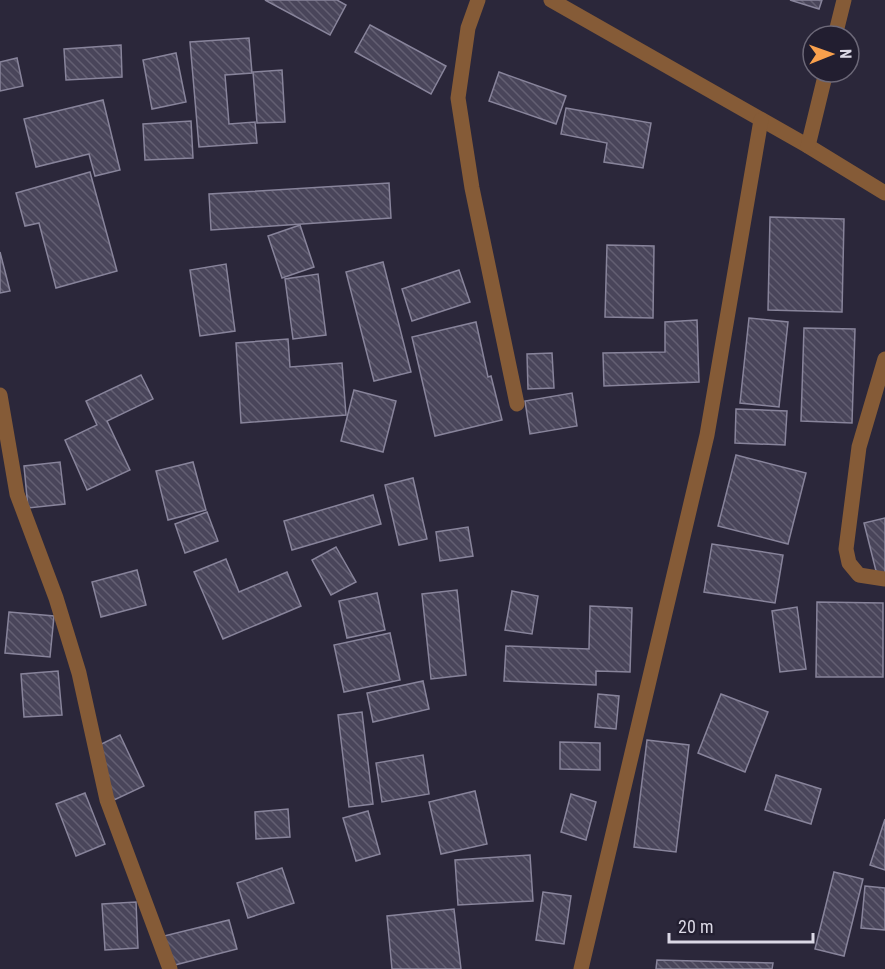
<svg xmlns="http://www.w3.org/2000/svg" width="885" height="969" font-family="'Roboto Condensed',sans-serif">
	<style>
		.building { fill: url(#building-back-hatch); stroke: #88849b; stroke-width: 1.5 }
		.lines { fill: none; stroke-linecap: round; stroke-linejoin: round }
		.street { stroke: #855b37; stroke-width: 15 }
	</style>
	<defs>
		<pattern id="building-back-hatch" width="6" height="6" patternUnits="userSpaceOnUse" patternTransform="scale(1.5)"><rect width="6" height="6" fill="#49455a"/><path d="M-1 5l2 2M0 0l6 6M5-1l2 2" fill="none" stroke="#635f72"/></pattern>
	</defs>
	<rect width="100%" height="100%" fill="#2b273a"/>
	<g class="building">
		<path d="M265,0h72l9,5 -16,30z"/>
		<path d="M790,0h32l-3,9z"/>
		<path d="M370,25l76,41 -15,28 -76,-42z"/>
		<path d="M249,38l3,35 -27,2 4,49 26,-2 2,21 -58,4 -9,-105z"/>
		<path d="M121,45l1,32 -56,3 -2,-31z"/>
		<path d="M176,53l10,49 -34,7 -9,-49z"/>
		<path d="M17,58l6,28 -23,5v-29z"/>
		<path d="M282,70l3,52 -28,1 -4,-51z"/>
		<path d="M499,72l67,24 -10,28 -67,-23z"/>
		<path d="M103,100l17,70 -25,6 -6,-22 -53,13 -12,-48z"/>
		<path d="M566,108l85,15 -8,45 -39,-6 3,-19 -46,-9z"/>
		<path d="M191,121l2,37 -48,2 -2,-36z"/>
		<path d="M90,172l27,99 -61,17 -17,-65 -14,3 -9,-33z"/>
		<path d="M389,183l2,35 -180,12 -2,-36z"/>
		<path d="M770,217l74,2 -2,93 -74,-2z"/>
		<path d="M300,225l14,42 -32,11 -14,-42z"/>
		<path d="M607,245l47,1 -1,72 -48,-1z"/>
		<path d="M0,252l10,39 -10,2z"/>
		<path d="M383,262l28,110 -37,9 -28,-109z"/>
		<path d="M226,264l9,67 -35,5 -10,-66z"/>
		<path d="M459,270l11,32 -58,19 -10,-32z"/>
		<path d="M318,274l8,61 -33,4 -8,-60z"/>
		<path d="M749,318l39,4 -9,85 -39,-4z"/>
		<path d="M697,320l2,62 -95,4 -1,-33 62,-1v-30z"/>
		<path d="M476,322l12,55 3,-1 11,44 -67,16 -23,-99z"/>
		<path d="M804,328l51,1 -3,94 -51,-2z"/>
		<path d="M288,339l2,28 52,-4 4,52 -105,8 -5,-80z"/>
		<path d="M552,353l2,35 -26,1 -1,-35z"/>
		<path d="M141,375l12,24 -46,22 23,49 -43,20 -22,-50 32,-15 -11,-24z"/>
		<path d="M354,390l42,11 -13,51 -42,-11z"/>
		<path d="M572,393l5,33 -47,8 -5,-33z"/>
		<path d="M736,409l51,2 -2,34 -50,-2z"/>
		<path d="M736,455l70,18 -18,71 -70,-18z"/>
		<path d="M60,462l5,42 -37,4 -4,-42z"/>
		<path d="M193,462l13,48 -38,10 -12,-49z"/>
		<path d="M413,478l14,61 -28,6 -14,-60z"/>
		<path d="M373,495l8,29 -89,26 -8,-29z"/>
		<path d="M207,512l11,29 -33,12 -10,-29z"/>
		<path d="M885,518v60l-7,1 -14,-56z"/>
		<path d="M468,527l5,29 -33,5 -4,-29z"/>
		<path d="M712,544l71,11 -8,48 -71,-11z"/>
		<path d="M336,547l20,35 -25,13 -19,-35z"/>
		<path d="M226,559l13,33 48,-20 14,34 -78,33 -29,-67z"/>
		<path d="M137,570l9,35 -45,12 -9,-35z"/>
		<path d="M457,590l9,85 -35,4 -9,-85z"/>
		<path d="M512,591l26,5 -6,38 -27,-4z"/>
		<path d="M377,593l8,37 -38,8 -8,-37z"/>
		<path d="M817,602l66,1v74h-67z"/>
		<path d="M590,606l42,2 -2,64 -34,-1v14l-92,-4 2,-35 83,3z"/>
		<path d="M797,607l9,62 -26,3 -8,-61z"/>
		<path d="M9,612l45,4 -4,41 -45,-4z"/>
		<path d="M390,633l10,47 -56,12 -10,-47z"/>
		<path d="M58,671l4,44 -38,2 -3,-43z"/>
		<path d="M423,681l6,28 -56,13 -6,-29z"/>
		<path d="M598,694l21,2 -3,33 -21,-2z"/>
		<path d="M721,694l47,18 -23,60 -47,-19z"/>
		<path d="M362,712l11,92 -24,3 -11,-92z"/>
		<path d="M120,735l24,51 -30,14 -23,-51z"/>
		<path d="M647,740l42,5 -13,107 -42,-5z"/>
		<path d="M560,742l40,1v27l-40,-1z"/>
		<path d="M423,755l6,39 -47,8 -6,-39z"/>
		<path d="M776,775l45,14 -10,35 -46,-14z"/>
		<path d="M475,791l12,53 -46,10 -12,-52z"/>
		<path d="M85,793l20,51 -29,12 -20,-52z"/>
		<path d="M571,794l25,8 -10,38 -25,-8z"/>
		<path d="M288,809l2,28 -34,2 -1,-27z"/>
		<path d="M368,811l12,43 -24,7 -13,-43z"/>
		<path d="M885,819v51l-15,-5z"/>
		<path d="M530,855l3,46 -75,4 -3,-45z"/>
		<path d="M282,868l12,35 -46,15 -11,-35z"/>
		<path d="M834,872l29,7 -19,77 -29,-7z"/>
		<path d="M865,886l20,2v42l-24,-2z"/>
		<path d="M543,892l28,4 -7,48 -28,-4z"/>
		<path d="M136,902l2,46 -33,2 -3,-46z"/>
		<path d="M454,909l7,60h-69l-5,-53z"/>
		<path d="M229,920l8,29 -66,17 -7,-30z"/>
		<path d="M657,960l116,3 -1,6h-116z"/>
	</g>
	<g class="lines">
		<g class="street">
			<path d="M478,0l-10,28 -10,70 14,90 45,216"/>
			<path d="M551,0l257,146 77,47"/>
			<path d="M835,36l9,-36"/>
			<path d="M808,146l18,-74"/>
			<path d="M885,359l-26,88 -13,102 3,14 10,12 26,4"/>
			<path d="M0,395l17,99 39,104 23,75 28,127 63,169"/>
			<path d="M581,969l126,-534 54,-315"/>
		</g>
	</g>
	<g transform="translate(831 54) rotate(89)"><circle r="28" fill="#221e30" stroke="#6c6878" stroke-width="1.5"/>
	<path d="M0-4.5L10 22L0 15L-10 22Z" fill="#f9a04c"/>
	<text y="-9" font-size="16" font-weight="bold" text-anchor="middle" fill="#dbd8e5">N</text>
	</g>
	<path d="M669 933v9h144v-9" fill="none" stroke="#dbd8e5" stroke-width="3"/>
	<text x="678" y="933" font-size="18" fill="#dbd8e5" stroke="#221e30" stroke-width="4.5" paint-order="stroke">20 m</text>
</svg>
